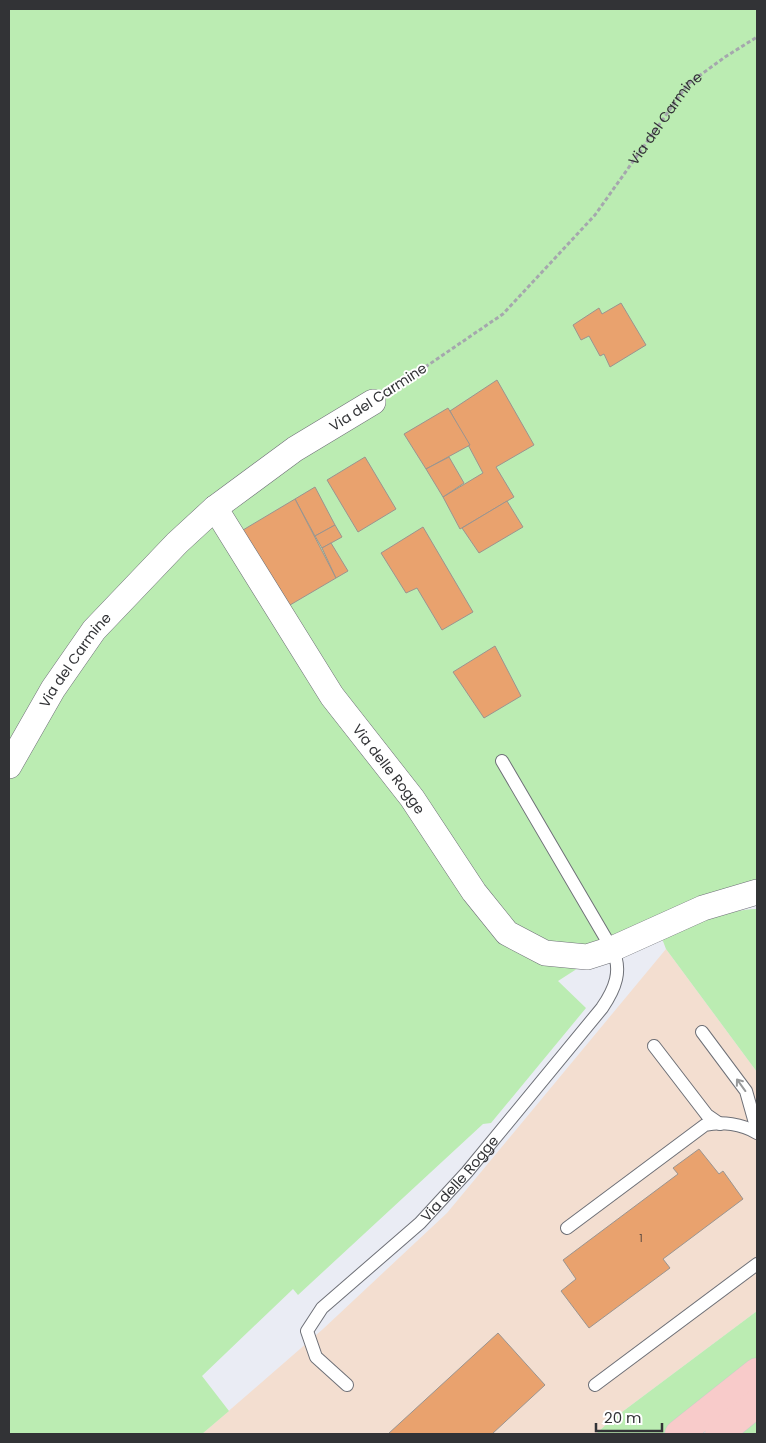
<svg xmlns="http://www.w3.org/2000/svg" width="766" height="1443" font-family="Poppins,sans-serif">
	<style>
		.commercial { fill: #f3ded0 }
		.green { fill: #bbecb2 }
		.building { fill: #e9a26e; stroke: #9b948f }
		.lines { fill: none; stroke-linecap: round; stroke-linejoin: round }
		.lane-casing { stroke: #6e7077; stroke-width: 14 }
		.street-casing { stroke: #6e7077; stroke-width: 26 }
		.primary-casing { stroke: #cacacb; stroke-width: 29 }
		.path { stroke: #a5a7ad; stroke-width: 3; stroke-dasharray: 4 2.5; stroke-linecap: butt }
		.lane { stroke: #fff; stroke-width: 12 }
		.street { stroke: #fff; stroke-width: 25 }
		.primary { stroke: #f8cbca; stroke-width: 28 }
		.oneway { stroke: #98999a }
		.labels { text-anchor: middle; stroke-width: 4; stroke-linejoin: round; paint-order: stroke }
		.number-label { font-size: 11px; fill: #604f44 }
		.street-label { font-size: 14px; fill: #323336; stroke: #fff }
	</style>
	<rect width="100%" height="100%" fill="#eaecf4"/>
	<path class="commercial" d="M666,949l91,123v239l-147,110 -14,13h-394l121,-105 124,-116z"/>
	<g class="green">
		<path d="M9,9h748v872l-101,37 -98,63 28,27 -95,115 -8,1 -185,171 -5,-6 -91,87 27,35 -27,23h-193z"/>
		<path d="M757,909v163l-91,-123 -5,-13c32,-11 62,-26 96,-27z"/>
		<path d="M757,1311v47l-94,76h-67l14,-13z"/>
		<path d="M757,1417v17h-21z"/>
	</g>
	<g class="building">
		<path d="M621,303l25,42 -36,22 -6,-13 -4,2 -11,-20 -8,4 -8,-15 26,-17 3,6z"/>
		<path d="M497,380l37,65 -38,22 18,30 -54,32 -17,-32 40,-24 -33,-62z"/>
		<path d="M448,408l22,37 -44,24 -22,-35z"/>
		<path d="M365,457l31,52 -38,23 -31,-52z"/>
		<path d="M449,457l15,26 -21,14 -17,-28z"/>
		<path d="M315,487l20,38 -20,11 -20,-37z"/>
		<path d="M295,499l41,79 -46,27 -47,-75z"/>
		<path d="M507,501l16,26 -44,26 -17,-25z"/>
		<path d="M335,525l7,12 -20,11 -7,-12z"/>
		<path d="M423,527l50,85 -31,18 -25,-42 -11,5 -25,-40z"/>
		<path d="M331,543l17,28 -12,7 -14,-30z"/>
		<path d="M495,646l26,50 -37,22 -31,-46z"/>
		<path d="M699,1149l20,25 4,-3 20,28 -80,60 7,9 -81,60 -28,-37 15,-12 -13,-19 115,-86 -5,-6z"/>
		<path d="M498,1333l47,52 -53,49h-104z"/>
	</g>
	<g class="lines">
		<g class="lane-casing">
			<g id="lane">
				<path d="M702,1032l44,59 11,39"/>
				<path d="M654,1046l53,69 13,9"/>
				<path d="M567,1228l138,-103c17,-4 37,-1 52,8"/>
				<path id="s2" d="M347,1385l-31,-28 -9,-26 15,-23 98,-85 47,-51 135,-164c13,-19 21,-38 10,-59l-110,-188"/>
				<path d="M595,1385l162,-121"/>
			</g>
		</g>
		<g class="street-casing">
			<g id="street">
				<path id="s3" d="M215,508l117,188 80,102 62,94 33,41 38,20 42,4 25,-8 91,-41 54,-16"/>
				<path id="s4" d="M9,766l44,-77 41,-59 83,-87 38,-35 80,-59 78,-47"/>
			</g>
		</g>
		<g class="primary-casing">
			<g id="primary">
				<path d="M679,1434l78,-62"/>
				<path d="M719,1434l38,-31"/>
			</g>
		</g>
		<path class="path" id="s1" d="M393,389l110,-75 92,-99 93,-131 37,-27 32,-20"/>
		<use href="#lane" class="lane"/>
		<use href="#street" class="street"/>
		<use href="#primary" class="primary"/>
	</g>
	<defs><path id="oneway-shaft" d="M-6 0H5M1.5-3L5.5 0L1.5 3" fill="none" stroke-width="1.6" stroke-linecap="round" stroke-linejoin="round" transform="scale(1.25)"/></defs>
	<use class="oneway" href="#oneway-shaft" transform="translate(741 1085) rotate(-126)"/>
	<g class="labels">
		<g class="number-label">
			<text x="641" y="1242">1</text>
		</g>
		<g class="street-label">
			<text dy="5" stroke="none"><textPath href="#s1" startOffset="388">Via del Carmine</textPath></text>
			<text transform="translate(378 397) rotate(-33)" y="5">Via del Carmine</text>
			<text dy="5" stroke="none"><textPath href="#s4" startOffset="125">Via del Carmine</textPath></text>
			<text dy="5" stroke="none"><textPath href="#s3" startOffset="314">Via delle Rogge</textPath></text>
			<text dy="5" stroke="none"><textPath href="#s2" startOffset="286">Via delle Rogge</textPath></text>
		</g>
	</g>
	<rect width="766" height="1443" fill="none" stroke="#323336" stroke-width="20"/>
	<path d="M596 1423v8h66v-8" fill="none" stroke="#323336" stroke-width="2.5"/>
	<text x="604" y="1423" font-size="15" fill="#323336" stroke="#ffffff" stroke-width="4" paint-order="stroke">20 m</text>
</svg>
